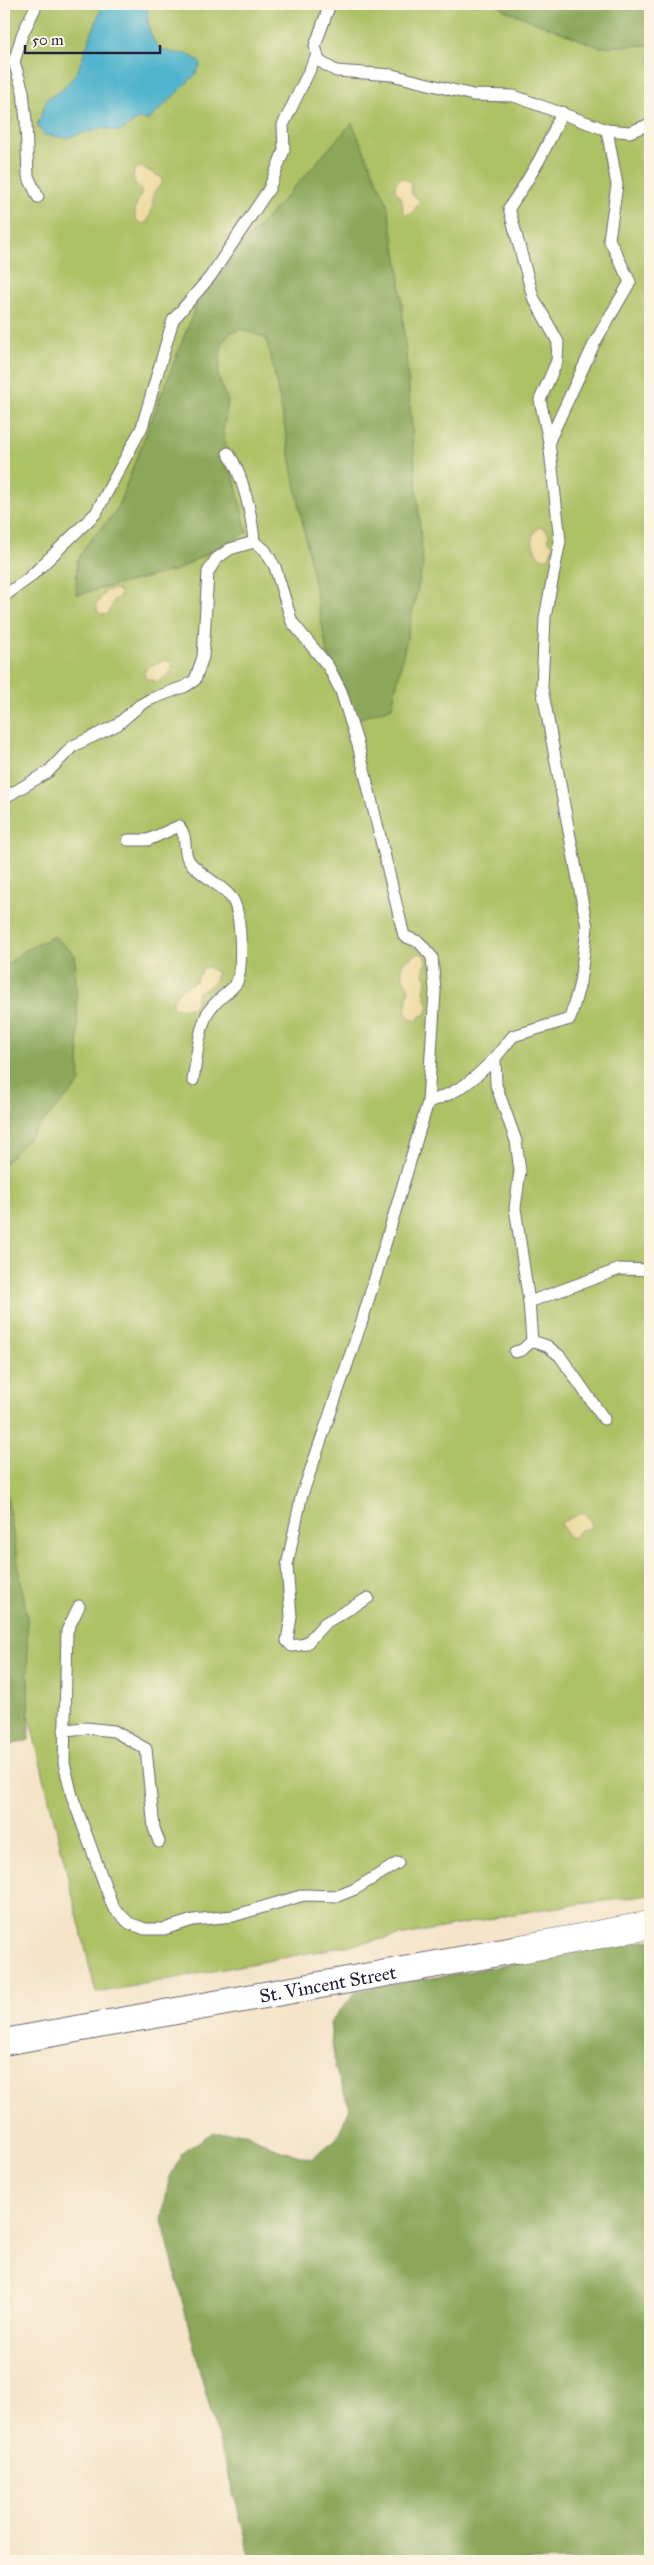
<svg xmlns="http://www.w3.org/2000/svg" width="654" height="2565" font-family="'IM FELL Great Primer',serif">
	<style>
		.green { fill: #adc165; stroke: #687250 }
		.forest { fill: #8aa75a; stroke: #56644a }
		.sand { fill: #eeda9e; stroke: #887e6c }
		.water { fill: #4fb4ce; stroke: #386b84 }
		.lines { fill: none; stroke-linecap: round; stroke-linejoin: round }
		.service-casing { stroke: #6c666d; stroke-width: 13 }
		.tertiary-casing { stroke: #6c666d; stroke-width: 28 }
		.secondary-casing { stroke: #6c666d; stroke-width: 29 }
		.service { stroke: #fff; stroke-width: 11 }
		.tertiary { stroke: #fff; stroke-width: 26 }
		.secondary { stroke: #fff; stroke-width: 28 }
		.labels { text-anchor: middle; stroke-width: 4.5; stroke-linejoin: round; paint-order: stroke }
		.street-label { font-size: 19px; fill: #22223b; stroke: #fcf5e5 }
	</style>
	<rect width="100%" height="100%" fill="#fcf5e5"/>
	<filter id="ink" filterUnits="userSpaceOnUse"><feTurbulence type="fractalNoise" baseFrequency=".02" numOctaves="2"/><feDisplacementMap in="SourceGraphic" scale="10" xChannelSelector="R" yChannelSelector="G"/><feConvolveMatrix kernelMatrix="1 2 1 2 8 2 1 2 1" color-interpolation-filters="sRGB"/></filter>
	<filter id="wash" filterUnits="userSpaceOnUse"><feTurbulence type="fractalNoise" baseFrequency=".0096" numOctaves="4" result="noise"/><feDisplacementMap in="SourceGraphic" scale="20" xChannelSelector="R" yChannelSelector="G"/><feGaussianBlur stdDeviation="1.12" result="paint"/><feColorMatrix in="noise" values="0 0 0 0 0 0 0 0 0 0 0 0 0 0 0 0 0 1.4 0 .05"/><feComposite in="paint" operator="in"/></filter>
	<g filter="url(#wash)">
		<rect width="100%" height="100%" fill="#f5e4c9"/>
		<path class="green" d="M4,4h646v1891l-108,14 -446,84 -92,-381z"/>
		<g class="forest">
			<path d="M500,4h150v41l-51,2 -97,-38z"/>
			<path d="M352,123l35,80 12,66 24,295 -31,143 -34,12 -31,-67 -54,-286 -7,-28 -25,-9 -11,4 -8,10 -4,33 10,26 -5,30 24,100 -70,38 -101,25 1,-34 11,-18 28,-32 80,-205 41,-55z"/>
			<path d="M54,936l21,19 5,128 -76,81v-196l16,-15z"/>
			<path d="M4,1478l23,139 2,123 -25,7z"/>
			<path d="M650,1940v621h-398l-51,-185 -39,-156 7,-41 14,-27 29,-19h34l32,17 33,9 25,-20 14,-31 -15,-40 -5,-46 27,-31z"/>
		</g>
		<g class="sand">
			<path d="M142,167l20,11v5l-9,10c1,10 -1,20 -6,29l-5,2 -7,-5v-11l7,-17c-7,-7 -12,-13 -6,-23z"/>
			<path d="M401,177l10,5v11l9,8 -8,13 -5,1 -4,-3 -1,-12 -7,-10v-5z"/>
			<path d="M540,527l5,2 4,5 -1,6 6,5 -5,13h-8c-9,-9 -13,-24 -1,-31z"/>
			<path d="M113,589l5,1 3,5 -7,5 -6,14 -6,1 -4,-3 -2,-7 10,-14z"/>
			<path d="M165,660l6,2 2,6 -4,6 -11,8 -13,-4 -1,-5 3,-6z"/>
			<path d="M419,953l5,2 2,6 -3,12 4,5 -3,13 5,16 -3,7 -6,2 -3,5 -7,-2 -5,-8 4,-23c-6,-9 -9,-15 -6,-26z"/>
			<path d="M208,967l9,6c-2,12 -8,15 -19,19l-3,13 -4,3 -16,1 -3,-3c1,-14 14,-20 24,-25l7,-13z"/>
			<path d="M584,1512l8,12 -2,4 -10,2 -7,8 -4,-1 -8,-12 1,-3z"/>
		</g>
		<g class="water">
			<path d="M103,4h45c-2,14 1,40 16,46 16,7 22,-2 37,14l-6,11 -46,45 -11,-1 -18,13 -17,-4 -37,10 -21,-3 -8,-9 10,-27 16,-10 14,-17z"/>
			<path d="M4,110l4,2 3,9 -7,16z"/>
		</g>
	</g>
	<g filter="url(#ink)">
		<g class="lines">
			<g class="service-casing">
				<g id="service">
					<path d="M37,4l-15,31 -8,27 9,29 3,31 2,54 10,21"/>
					<path d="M330,4l-15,42 4,15 17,10 56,4 81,20 41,1 93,34 23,2 20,-8"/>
					<path d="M549,441l46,-99 35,-60 -21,-43 8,-54 -10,-55"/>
					<path d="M228,453c15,21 24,63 26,89l11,8 10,17 17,55 36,44 13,25 17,54 46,191 15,6 13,15 3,34 -7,111 -66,219 -61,177 -14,68 4,51 -4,24 5,5 14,-2 19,-21 43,-25"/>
					<path d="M4,596l25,-18 67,-65 46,-86 31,-107 37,-43 59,-88 15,-39 -1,-25 34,-70"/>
					<path d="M4,798l44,-26 25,-26 44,-21 23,-20 11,-6 35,-13 9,-6 8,-23 5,-85 8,-13 14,-10 24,-7"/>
					<path d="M128,840h20l31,-14c10,13 3,25 10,35 12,16 39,27 45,41 7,15 9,64 3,80 -5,9 -23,19 -29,30 -10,20 -11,46 -15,68"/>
					<path d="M428,1102c32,-10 44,-21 67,-44"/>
					<path d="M529,1302l-14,-94 5,-37 -4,-30 -20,-56 -1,-27 18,-22 57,-17 10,-36 7,-56 -45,-239 3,-71 15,-76 -11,-100 -9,-41 17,-39 1,-19 -25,-45 -24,-89c22,-31 39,-61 53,-96"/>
					<path d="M515,1352l7,-2 10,-9"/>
					<path d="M604,1419l-44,-63 -13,-10 -15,-5 -3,-39 91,-33 30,1"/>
					<path d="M79,1606l-12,25 -3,132 8,33 41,111 16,16 16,6h19l29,-9 40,-4 71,-21 34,1 17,-7 43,-26"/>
					<path d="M64,1730l22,-2 28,3 32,18 8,79 5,14"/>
				</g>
			</g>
			<g class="tertiary-casing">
				<g id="tertiary">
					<path id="s1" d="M4,2042l516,-93"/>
				</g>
			</g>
			<g class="secondary-casing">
				<path id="secondary" d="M520,1949l130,-24"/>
			</g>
			<use href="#service" class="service"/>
			<use href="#tertiary" class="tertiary"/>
			<use href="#secondary" class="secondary"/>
		</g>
	</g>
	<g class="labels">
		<g class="street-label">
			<text dy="7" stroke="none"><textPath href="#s1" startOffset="329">St. Vincent Street</textPath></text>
		</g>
	</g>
	<rect width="654" height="2565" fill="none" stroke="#fcf5e5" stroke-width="20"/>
	<path d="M25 45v8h135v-8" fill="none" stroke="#22223b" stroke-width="2.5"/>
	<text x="32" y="45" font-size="15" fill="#22223b" stroke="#fcf5e5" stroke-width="4" paint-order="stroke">50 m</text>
</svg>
